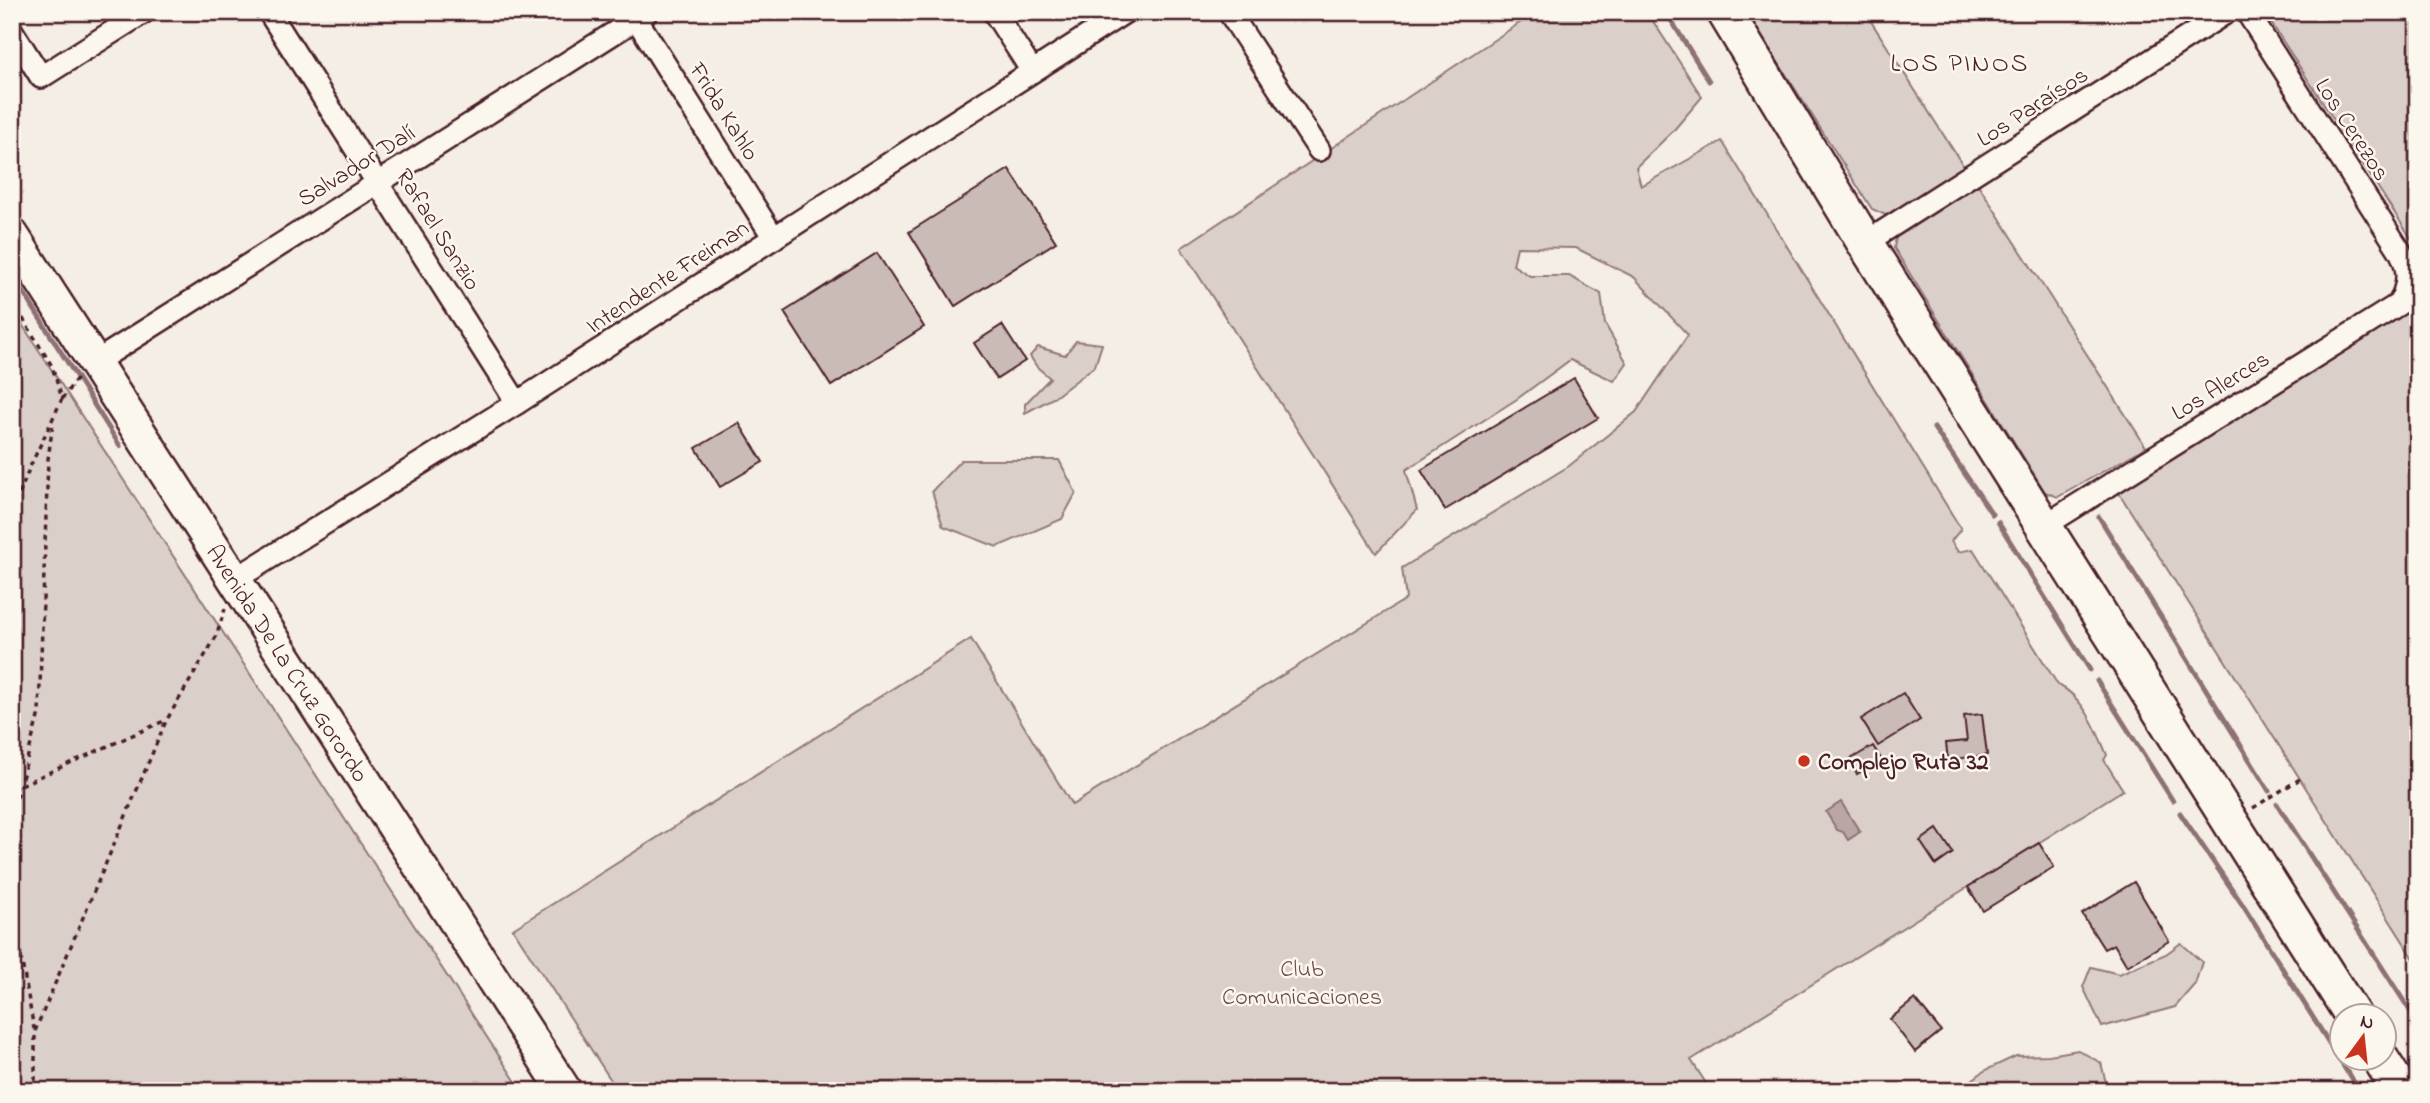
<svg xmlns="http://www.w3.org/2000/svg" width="2430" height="1103" font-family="'Indie Flower',sans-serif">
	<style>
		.green { fill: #dbd0c9; stroke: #92787a; stroke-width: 2 }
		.water { fill: #baa7a5; stroke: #8d7174; stroke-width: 2 }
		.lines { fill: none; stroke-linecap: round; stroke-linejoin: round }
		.stream { stroke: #8d7174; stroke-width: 5 }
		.building { fill: #cabbb6; stroke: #4a1f2b; stroke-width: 2 }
		.street-casing { stroke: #4a1f2b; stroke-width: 26 }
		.secondary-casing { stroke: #4a1f2b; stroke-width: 37 }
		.primary-casing { stroke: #4a1f2b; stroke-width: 40 }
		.path { stroke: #4a1f2b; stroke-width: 3.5; stroke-dasharray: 5 5; stroke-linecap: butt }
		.street { stroke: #fbf7ec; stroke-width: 21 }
		.secondary { stroke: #fbf7ec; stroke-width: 32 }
		.primary { stroke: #fbf7ec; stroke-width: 35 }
		.poi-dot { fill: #c8321e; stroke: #fbf7ec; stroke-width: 2.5 }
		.labels { text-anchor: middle; stroke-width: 5; stroke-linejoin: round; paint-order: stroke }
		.street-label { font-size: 24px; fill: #4a1f2b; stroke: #fbf7ec }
		.poi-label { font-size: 24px; font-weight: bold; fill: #4a1f2b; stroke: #fbf7ec; text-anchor: start }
		.park-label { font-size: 24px; fill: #6e4b52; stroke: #fbf7ec }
		.neighbourhood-label { font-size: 26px; letter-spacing: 2px; fill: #4a1f2b; stroke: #fbf7ec }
	</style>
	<rect width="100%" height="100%" fill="#f4eee4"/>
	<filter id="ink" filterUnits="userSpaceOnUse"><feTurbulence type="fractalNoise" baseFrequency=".0143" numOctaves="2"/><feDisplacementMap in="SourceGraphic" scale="14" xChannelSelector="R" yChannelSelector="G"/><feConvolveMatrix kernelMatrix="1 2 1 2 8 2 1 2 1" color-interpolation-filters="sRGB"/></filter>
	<g filter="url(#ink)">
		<g class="green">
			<path d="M1536,12h111l55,85 -29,34 -37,36 5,19 81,-45 239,388 -10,12 7,11 15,-3 85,136c25,11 39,46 49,70l-3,5 19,30 -432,270 20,31h-1093l-105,-162 458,-290 101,166 334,-206 -4,-31 167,-102 67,-54 52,-77 -54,-58 -58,-29 -59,-1 -4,18 17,11h39l32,18 4,30 22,39 -13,18 -44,-21 -53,39 -111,71 11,40 -41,43 -195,-305z"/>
			<path d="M1746,12h119l99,155 -76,49 -16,-7z"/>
			<path d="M2264,12h154v237z"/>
			<path d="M1978,184l168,263 -88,50 -13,-5 -151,-244 2,-11z"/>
			<path d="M2418,302v663l-299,-472z"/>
			<path d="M12,309l510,782h-510z"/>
			<path d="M1076,341l26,3 -7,22 -40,31 -30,16v-9l25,-26 -13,-11 -7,-11 8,-9 27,8z"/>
			<path d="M961,460h98l17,33 -14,26 -65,28 -54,-21 -11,-35z"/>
			<path d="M2181,943l21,19 -7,22 -20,23 -73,20 -19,-40 8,-20 28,7 47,-20z"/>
			<path d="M2078,1050l23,13 5,20 -2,8h-147l27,-20 32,-15 33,-1z"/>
		</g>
		<path class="water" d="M1841,802l19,30 -12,8 -5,-8 -6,-2 -11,-18z"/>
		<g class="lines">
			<g class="stream">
				<path d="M1666,12l43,69"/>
				<path d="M12,274l108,172"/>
				<path d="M1934,428l58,86"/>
				<path d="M2099,517l170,274"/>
				<path d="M1998,522l92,148"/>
				<path d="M2097,681l76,120"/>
				<path d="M2277,804l141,219"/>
				<path d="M2180,813l62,91 117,187"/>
			</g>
		</g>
		<g class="building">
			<path d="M1009,169l47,73 -101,64 -46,-74z"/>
			<path d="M877,253l47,74 -93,59 -47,-74z"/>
			<path d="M1002,325l23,36 -28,18 -23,-36z"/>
			<path d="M1574,378l24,40 -153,92 -24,-40z"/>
			<path d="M739,423l24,39 -43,25 -24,-39z"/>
			<path d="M1903,693l17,27 -42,26 -17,-27z"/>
			<path d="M1982,714l5,41 -39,5 -2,-17 21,-2 -3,-25z"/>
			<path d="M1873,746l8,13 -24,15 -8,-14z"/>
			<path d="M1937,829l16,24 -17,12 -16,-24z"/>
			<path d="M2039,843l15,24 -71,44 -15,-24z"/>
			<path d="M2134,882l35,59 -42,25 -13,-22 -10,5 -22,-35z"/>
			<path d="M1915,999l26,32 -26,21 -25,-33z"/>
		</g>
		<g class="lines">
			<g class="street-casing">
				<g id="street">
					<path d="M269,12l248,391"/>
					<path d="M632,12l142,226"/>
					<path d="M994,12l38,59"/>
					<path d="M1229,12l90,138"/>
					<path d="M12,31l29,46 103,-65"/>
					<path d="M1865,243l362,-231"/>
					<path d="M94,363l553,-351"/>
					<path d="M2044,526l355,-222c10,-19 11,-34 1,-53l-153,-239"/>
					<path d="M234,580l283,-177 608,-391"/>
				</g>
			</g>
			<g class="secondary-casing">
				<path id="secondary" d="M12,235l553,856"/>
			</g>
			<g class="primary-casing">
				<g id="primary">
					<path d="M1725,12l140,231 488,773"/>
					<path d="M2380,1058l21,33"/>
				</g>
			</g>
			<g class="path">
				<path d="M12,301l40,65 10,33 -33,70 -17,45"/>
				<path d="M62,399l15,-21"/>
				<path d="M12,789l152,-68"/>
				<path d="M2253,808l50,-31"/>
				<path d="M12,817l27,-104 9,-254 5,-36"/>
				<path d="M12,907l22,122"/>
				<path d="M35,1091v-60l131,-310 50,-84 9,-28"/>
			</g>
			<use href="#street" class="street"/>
			<use href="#secondary" class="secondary"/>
			<use href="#primary" class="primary"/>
		</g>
	</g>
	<circle class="poi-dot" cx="1804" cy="761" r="7"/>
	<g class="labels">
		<g class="street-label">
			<text transform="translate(2032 106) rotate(-33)" y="8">Los Paraísos</text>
			<text transform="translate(725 111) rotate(58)" y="8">Frida Kahlo</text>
			<text transform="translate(2353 129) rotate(57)" y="8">Los Cerezos</text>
			<text transform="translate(356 165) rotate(-32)" y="8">Salvador Dalí</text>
			<text transform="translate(439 229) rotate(58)" y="8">Rafael Sanzio</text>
			<text transform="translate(667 276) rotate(-33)" y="8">Intendente Freiman</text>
			<text transform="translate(2220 385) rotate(-32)" y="8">Los Alerces</text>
			<text transform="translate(288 663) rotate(57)" y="8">Avenida De La Cruz Gorordo</text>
		</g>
		<g class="poi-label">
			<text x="1818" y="769">Complejo Ruta 32</text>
		</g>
		<g class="park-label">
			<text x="1302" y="976">Club<tspan x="1302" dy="28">Comunicaciones</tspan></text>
		</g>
		<g class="neighbourhood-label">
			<text x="1960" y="71">LOS PINOS</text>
		</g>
	</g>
	<rect width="2430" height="1103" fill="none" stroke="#fbf7ec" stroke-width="42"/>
	<rect x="21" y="21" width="2388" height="1061" fill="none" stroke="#4a1f2b" stroke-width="2.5" filter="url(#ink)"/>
	<g transform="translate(2363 1037) rotate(15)"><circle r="33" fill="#fbf7ec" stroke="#b4a19f" stroke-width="2"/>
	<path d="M0-5L12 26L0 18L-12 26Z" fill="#c8321e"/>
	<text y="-10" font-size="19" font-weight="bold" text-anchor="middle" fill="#4a1f2b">N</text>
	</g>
</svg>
